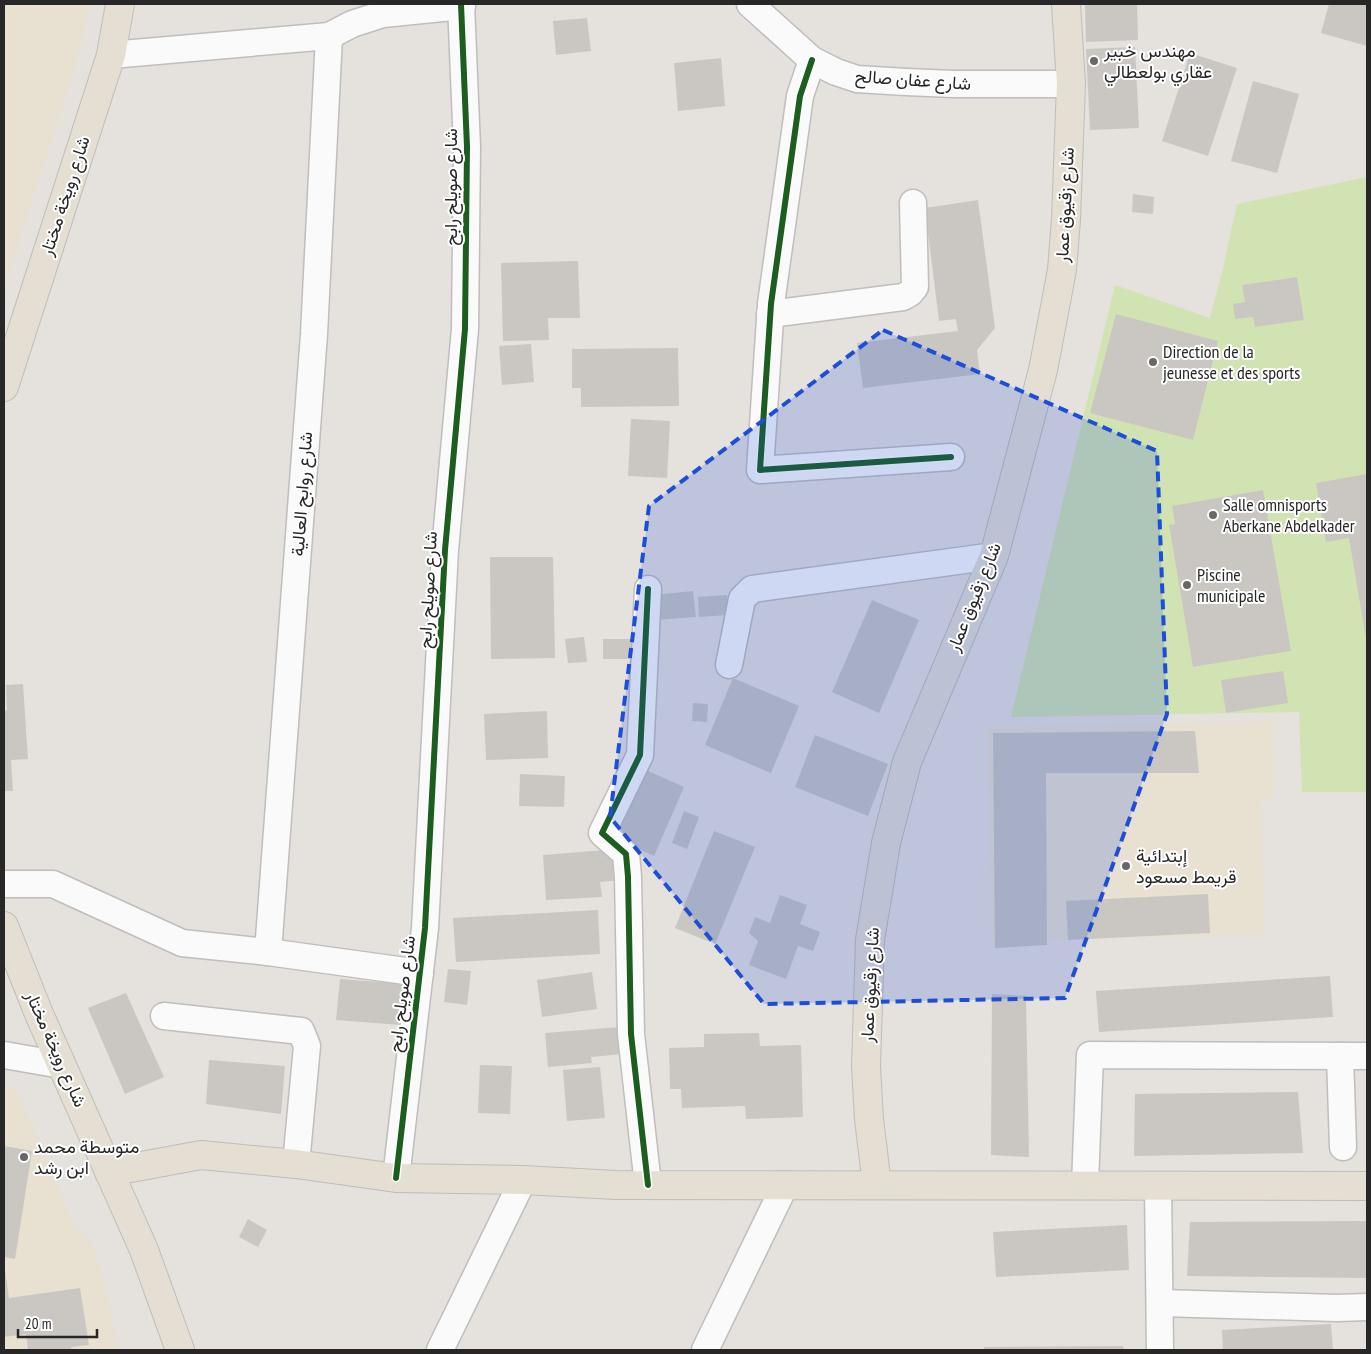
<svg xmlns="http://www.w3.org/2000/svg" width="1371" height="1354" font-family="'PT Sans Narrow',Vazirmatn,sans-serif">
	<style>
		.education { fill: #e8e0d1 }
		.pitch { fill: #d2e3b3 }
		.building { fill: #cac7c3 }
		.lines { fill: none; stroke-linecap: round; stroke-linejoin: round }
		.minor-casing { stroke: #bfbdbe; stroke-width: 29 }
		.major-casing { stroke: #bebdbb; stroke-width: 30 }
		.minor { stroke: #fbfafa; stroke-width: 26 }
		.major { stroke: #e4dfd2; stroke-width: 28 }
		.cycleway-casing { stroke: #fff; stroke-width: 9 }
		.cycleway { stroke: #1b5e20; stroke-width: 6 }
		.marked { fill: #1d4ed8; fill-opacity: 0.2; stroke: #1d4ed8; stroke-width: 4; stroke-dasharray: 10 6; stroke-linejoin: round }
		.poi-dot { fill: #6a6866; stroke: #fff; stroke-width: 2 }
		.labels { text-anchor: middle; stroke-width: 4; stroke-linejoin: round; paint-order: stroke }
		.poi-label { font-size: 18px; fill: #272727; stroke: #fff; text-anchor: start }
		.street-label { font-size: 18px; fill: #272727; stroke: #fff }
	</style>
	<rect width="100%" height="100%" fill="#e5e1dc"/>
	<g class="education">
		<path d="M4,4h85l-13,59 -72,225z"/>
		<path d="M1273,721l1,76 -13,1 3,137 -272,6 -5,-214z"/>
		<path d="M4,1086l12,3 58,137 20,19 26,105h-116z"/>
	</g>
	<path class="pitch" d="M1367,177v615h-65l-3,-80 -288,5 104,-432 95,33 12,-46 15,-68z"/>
	<g class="building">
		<path d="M1085,4h52l1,36 -52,2z"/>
		<path d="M1329,4h38v42l-46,-13z"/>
		<path d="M587,18l4,33 -35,4 -3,-34z"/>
		<path d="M1135,47l4,81 -49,2 -4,-81z"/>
		<path d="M1190,53l47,15 -29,88 -46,-15z"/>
		<path d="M721,58l4,48 -47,5 -4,-48z"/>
		<path d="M1253,81l46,13 -22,79 -46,-12z"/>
		<path d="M1133,194l21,3 -1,17 -21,-2z"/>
		<path d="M978,200l17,128 -18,22 3,24 -117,14 -6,-45 101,-12 -2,-12 -17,2 -14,-113z"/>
		<path d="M578,261l2,57h-32l1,22 -46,1 -2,-78z"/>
		<path d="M1297,277l7,43 -49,7 -2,-10 -18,2 -2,-15 12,-2 -3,-17z"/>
		<path d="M1116,314l102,27 -25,99 -103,-27z"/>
		<path d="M531,344l3,38 -32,3 -3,-39z"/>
		<path d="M678,348l1,58 -98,1v-19h-9v-39z"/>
		<path d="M631,419l39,2 -3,57 -39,-2z"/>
		<path d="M1367,474v165h-1l-17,-101 -23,4 -10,-59z"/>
		<path d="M1263,490l28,161 -98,16 -24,-142 6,-1 -3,-18z"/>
		<path d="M490,557h63l2,101 -64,1z"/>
		<path d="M693,591l3,26 -40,3 -3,-25z"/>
		<path d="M727,595l1,20 -29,2 -1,-20z"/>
		<path d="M872,600l47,20 -40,93 -47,-21z"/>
		<path d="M584,637l3,25 -19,1 -3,-24z"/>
		<path d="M603,639h32l1,20h-33z"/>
		<path d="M1283,671l5,32 -62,10 -5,-33z"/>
		<path d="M733,678l66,28 -28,67 -66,-28z"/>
		<path d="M23,684l5,75 -17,1 2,31h-9v-80l3,-1 -1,-25z"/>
		<path d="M693,703l15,1 -1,18 -15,-1z"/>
		<path d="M547,711l1,47 -62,2 -2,-46z"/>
		<path d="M1195,731l4,42h-153l1,172 -52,3 -2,-215z"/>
		<path d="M815,735l73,29 -20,52 -73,-29z"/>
		<path d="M646,770l38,17 -30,69 -39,-18z"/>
		<path d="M520,774l45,2 -1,31 -45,-1z"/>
		<path d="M684,811l15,6 -12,32 -15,-6z"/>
		<path d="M714,831l41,16 -40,97 -40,-16z"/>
		<path d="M618,849l3,31 -21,2 2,15 -56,3 -3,-45z"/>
		<path d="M1208,894l2,39 -142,7 -2,-39z"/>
		<path d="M780,895l27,10 -7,19 20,8 -7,19 -15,-5 -12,33 -37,-14 9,-24 -9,-8 6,-16 15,6z"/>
		<path d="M598,910l2,44 -144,8 -3,-44z"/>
		<path d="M448,969l23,2 -4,34 -23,-3z"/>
		<path d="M592,972l5,37 -55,8 -5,-37z"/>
		<path d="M1330,976l3,41 -234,15 -3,-41z"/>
		<path d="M340,979l64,5 -3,41 -65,-5z"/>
		<path d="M126,993l38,84 -39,17 -37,-86z"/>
		<path d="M992,994l34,2 3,161 -38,-2z"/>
		<path d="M620,1027l2,27 -31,3 1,6 -44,4 -3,-34z"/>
		<path d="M759,1033l1,13 41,-1 2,72 -57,2 -1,-13 -63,2 -1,-19h-11l-1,-41 35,-1v-13z"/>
		<path d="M209,1060l76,6 -4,48 -75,-10z"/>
		<path d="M480,1065l32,1 -2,48 -32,-1z"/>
		<path d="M600,1067l5,51 -38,3 -4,-51z"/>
		<path d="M1298,1092l5,61 -169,3 1,-62z"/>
		<path d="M4,1146l28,5 -17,108 -11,-2z"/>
		<path d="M248,1219l19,11 -9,17 -19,-10z"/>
		<path d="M1367,1221v57l-180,-2 3,-54z"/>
		<path d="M1127,1225l2,45 -133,7 -3,-45z"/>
		<path d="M4,1270h1l4,28 71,-10 9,57 -18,2 1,3h-44l-2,-16 -22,3z"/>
		<path d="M1331,1324l2,26h-110l-1,-20z"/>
		<path d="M1123,1346l1,4h-140v-3z"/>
	</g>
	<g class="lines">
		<g class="minor-casing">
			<g id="minor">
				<path d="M750,4l62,56 24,12 21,7 49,3 47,2h118"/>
				<path d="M111,55l218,-19 23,-12 31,-10 79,-8"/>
				<path d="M812,60l-12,36 -29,208 -11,166 191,-13"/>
				<path d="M770,314l133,-17 7,-4 5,-6 -2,-84"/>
				<path d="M648,589l-8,166 -38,78 24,21 2,23 3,157 17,151"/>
				<path d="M729,665l13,-66 10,-10 242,-33"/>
				<path d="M4,884h49l129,59 86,9 152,21"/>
				<path d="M268,952l46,-618 15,-298"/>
				<path d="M164,1016l137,15 6,15 -11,118"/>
				<path d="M4,1055l58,10"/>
				<path d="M1340,1056l3,91"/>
				<path d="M396,1178l29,-250 20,-378 20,-221 2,-182 -6,-143"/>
				<path d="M1085,1185l5,-130 277,1"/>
				<path d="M1158,1186l2,164"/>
				<path d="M1160,1303l177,5 30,-1"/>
				<path d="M440,1350l83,-170"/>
				<path d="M705,1350l80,-165"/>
			</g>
		</g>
		<g class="major-casing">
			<g id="major">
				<path d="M4,387l107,-332 9,-51"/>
				<path d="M4,926l35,88 105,236 36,100"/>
				<path d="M109,1172l92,-17 95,9 100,14 127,2 93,5 751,1"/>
				<path d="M877,1185l-8,-66 -3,-53 4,-126 16,-97 21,-81 87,-206 49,-186 19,-100 4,-51 5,-135 -5,-80"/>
			</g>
		</g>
		<use href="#minor" class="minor"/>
		<use href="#major" class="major"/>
		<g class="cycleway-casing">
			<g id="cycleway">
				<path d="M812,60l-12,36 -29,208 -11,166 191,-13"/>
				<path d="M648,589l-8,166 -38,78 24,21 2,23 3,157 17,151"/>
				<path d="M396,1178l29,-250 20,-378 20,-221 2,-182 -6,-143"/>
			</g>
		</g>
		<use href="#cycleway" class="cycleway"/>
	</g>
	<path class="marked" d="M883,330l274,121 10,263 -102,284 -301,6 -154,-187 39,-311z"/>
	<g class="poi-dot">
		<circle cx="1094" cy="61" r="5"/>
		<circle cx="1153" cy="362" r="5"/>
		<circle cx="1213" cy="515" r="5"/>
		<circle cx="1187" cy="585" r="5"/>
		<circle cx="1126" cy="866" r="5"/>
		<circle cx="24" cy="1157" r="5"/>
	</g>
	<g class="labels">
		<g class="poi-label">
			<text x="1104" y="57">مهندس خبير<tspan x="1104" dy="21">عقاري بولعطالي</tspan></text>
			<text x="1163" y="358">Direction de la<tspan x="1163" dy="21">jeunesse et des sports</tspan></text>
			<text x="1223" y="511">Salle omnisports<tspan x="1223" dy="21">Aberkane Abdelkader</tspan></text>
			<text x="1197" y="581">Piscine<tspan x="1197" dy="21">municipale</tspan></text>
			<text x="1136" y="862">إبتدائية<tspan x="1136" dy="21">قريمط مسعود</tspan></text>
			<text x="34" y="1153">متوسطة محمد<tspan x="34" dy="21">ابن رشد</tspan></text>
		</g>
		<g class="street-label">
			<text transform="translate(913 80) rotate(4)" y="6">شارع عفان صالح</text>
			<text transform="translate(451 187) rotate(-90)" y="6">شارع صويلح رابح</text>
			<text transform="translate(65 196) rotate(-72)" y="6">شارع رويخة مختار</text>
			<text transform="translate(1065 205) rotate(-87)" y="6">شارع زقيوق عمار</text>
			<text transform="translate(302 494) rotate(-86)" y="6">شارع روابح العالية</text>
			<text transform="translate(428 590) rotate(-87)" y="6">شارع صويلح رابح</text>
			<text transform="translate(974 597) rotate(-68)" y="6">شارع زقيوق عمار</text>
			<text transform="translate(870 985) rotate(-87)" y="6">شارع زقيوق عمار</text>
			<text transform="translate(402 994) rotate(-83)" y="6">شارع صويلح رابح</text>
			<text transform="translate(56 1049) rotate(66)" y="6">شارع رويخة مختار</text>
		</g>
	</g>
	<rect width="1371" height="1354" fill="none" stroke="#272727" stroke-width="10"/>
	<path d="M18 1329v8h79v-8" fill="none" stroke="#272727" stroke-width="2.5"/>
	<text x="25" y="1329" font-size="15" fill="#272727" stroke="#ffffff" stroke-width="4" paint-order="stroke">20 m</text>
</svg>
